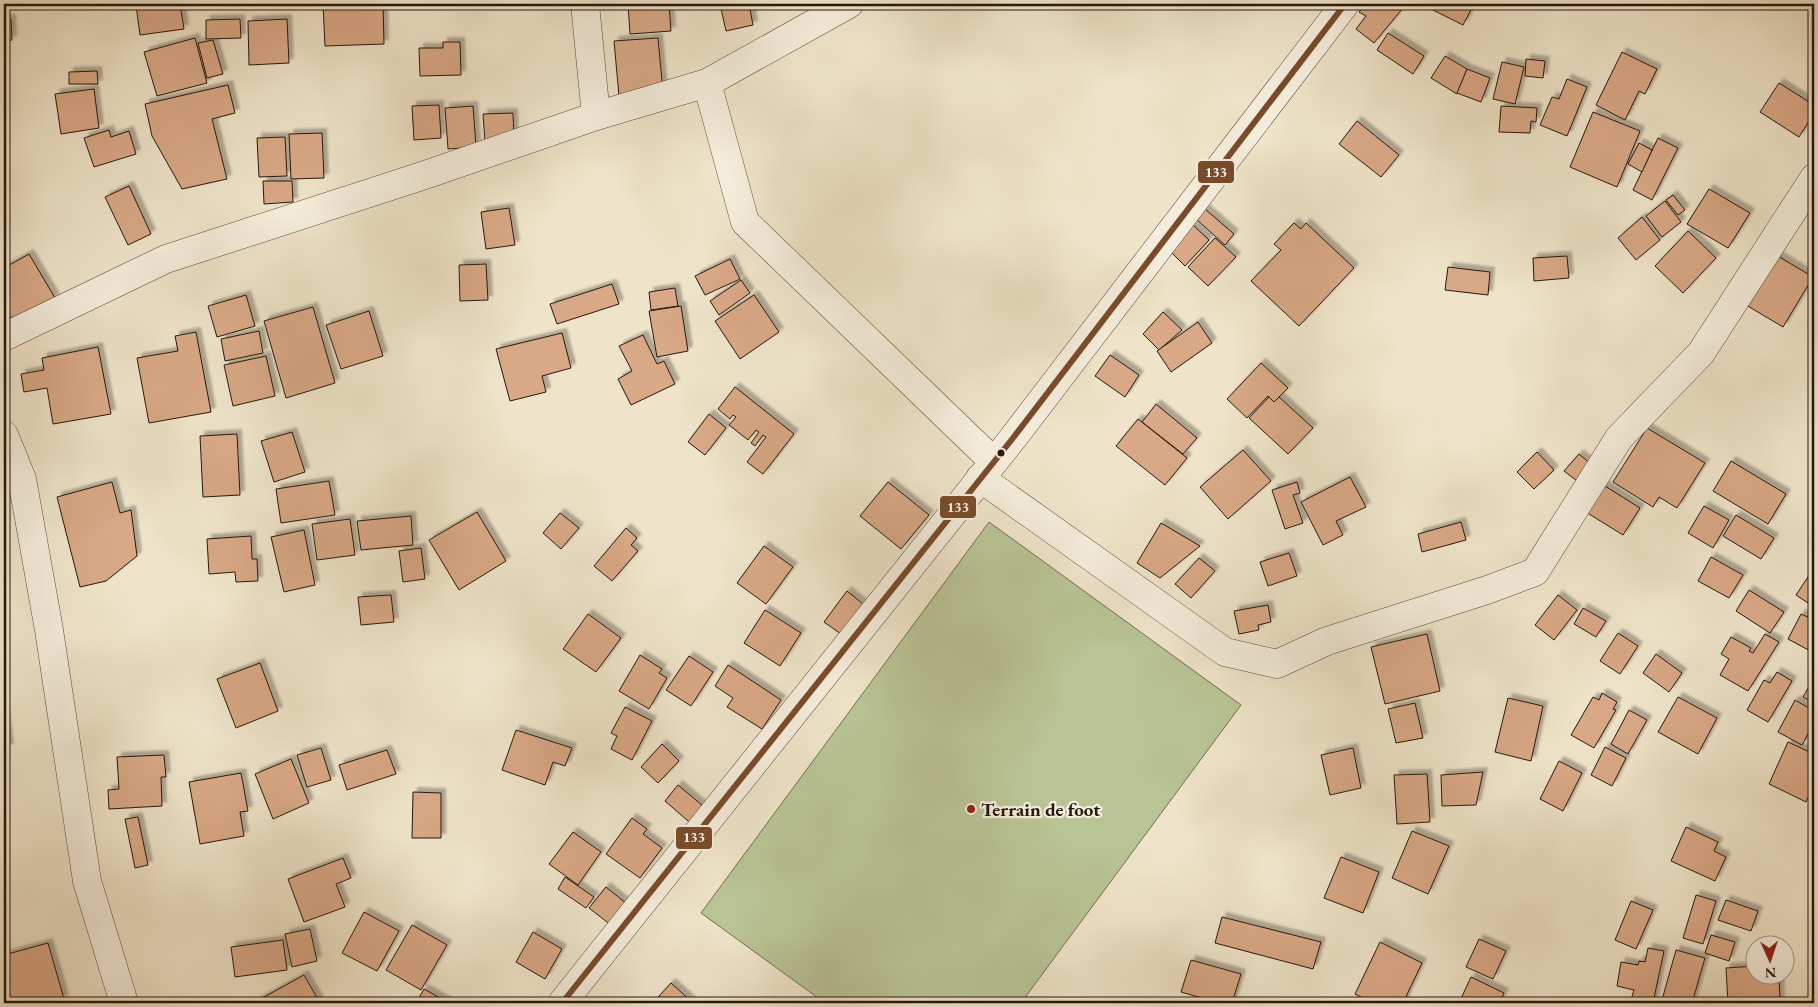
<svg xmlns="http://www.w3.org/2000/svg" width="1818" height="1007" font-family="'EB Garamond',serif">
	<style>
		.green { fill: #b9c496; stroke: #706e52 }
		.building { fill: #d9a886; stroke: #26170d; filter: url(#shadow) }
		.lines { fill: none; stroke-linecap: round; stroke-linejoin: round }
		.minor-casing { stroke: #584a3c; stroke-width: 29 }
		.minor { stroke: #f5eddc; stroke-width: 28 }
		.bus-1-casing { stroke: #f5eddc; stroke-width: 10 }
		.bus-1 { stroke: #7a4b2a; stroke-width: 6 }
		.bus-dot { fill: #26170d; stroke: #f5eddc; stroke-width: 2 }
		.poi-dot { fill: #8f2418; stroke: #f5eddc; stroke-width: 2 }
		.labels { text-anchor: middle; stroke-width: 4.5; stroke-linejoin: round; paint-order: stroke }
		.poi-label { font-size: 19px; font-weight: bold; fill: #26170d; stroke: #f5eddc; text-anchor: start }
		.line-badge { stroke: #f5eddc; stroke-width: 2 }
		.badge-label { font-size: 14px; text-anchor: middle; font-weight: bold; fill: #fff }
	</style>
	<defs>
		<filter id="shadow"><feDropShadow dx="4.5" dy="-4.5" stdDeviation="1" flood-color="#0004"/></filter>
	</defs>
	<rect width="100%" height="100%" fill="#efe4c9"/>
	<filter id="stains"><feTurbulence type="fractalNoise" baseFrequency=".004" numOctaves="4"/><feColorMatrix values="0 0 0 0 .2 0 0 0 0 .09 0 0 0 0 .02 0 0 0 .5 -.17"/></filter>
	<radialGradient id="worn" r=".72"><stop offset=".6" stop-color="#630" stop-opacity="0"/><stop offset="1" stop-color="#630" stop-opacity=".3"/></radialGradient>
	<path class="green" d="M989,522l252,183 -220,298h-196l-124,-90z"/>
	<g class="building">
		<path d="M142,4h38l4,25 -44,6 -4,-30z"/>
		<rect x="225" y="4" width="21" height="3"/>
		<path d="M323,4h60l1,40 -59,2z"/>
		<path d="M448,4h67l-67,3z"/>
		<path d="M628,4h41l2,27 -41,3z"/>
		<path d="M720,4h29l4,21 -27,6z"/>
		<path d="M1366,4h32l5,4 -29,35 -18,-14 10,-13 -7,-4z"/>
		<path d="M1421,4h53l-11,21z"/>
		<path d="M4,19h7l1,21 -8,1z"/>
		<path d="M240,19l1,19 -35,1v-19z"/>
		<path d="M287,19l2,44 -40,2 -1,-44z"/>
		<path d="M1388,33l36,23 -11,18 -36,-24z"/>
		<path d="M195,38l12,45 -50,13 -13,-44z"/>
		<path d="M658,38l5,54 -44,4 -5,-55z"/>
		<path d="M213,40l10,34 -16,4 -9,-35z"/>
		<path d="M443,42h17l1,33 -41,1 -1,-28h24z"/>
		<path d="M1622,52l35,17 -12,25 -6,-3 -14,29 -29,-15z"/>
		<path d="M1445,56l22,13 -10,25 -26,-16z"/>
		<path d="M1526,59l19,2 -2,17 -18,-2z"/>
		<path d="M1502,62l22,5 -9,37 -22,-5z"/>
		<path d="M1467,69l23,9 -9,24 -24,-9z"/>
		<path d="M97,71l1,13h-29v-12z"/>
		<path d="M1567,79l20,8 -20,49 -27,-11 12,-28 7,2z"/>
		<path d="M1779,83l35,22v8l-15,24 -39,-25z"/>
		<path d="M228,85l7,28 -23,6 15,60 -45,10 -30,-53 -7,-32z"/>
		<path d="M94,89l5,39 -38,6 -6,-40z"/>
		<path d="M439,105l2,33 -27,2 -2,-34z"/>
		<path d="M473,106l3,41 -28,2 -3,-41z"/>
		<path d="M1501,106l36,2 -1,14 -5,-1 -1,12 -31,-1z"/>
		<path d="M1593,112l47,19 -23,56 -47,-20z"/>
		<path d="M513,113l1,27 -29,2 -2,-28z"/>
		<path d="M1357,121l42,34 -18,22 -42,-33z"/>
		<path d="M109,130l2,7 18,-6 7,23 -42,13 -10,-29z"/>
		<path d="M322,133l2,45 -33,1 -2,-45z"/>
		<path d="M285,137l2,39 -28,1 -2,-39z"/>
		<path d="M1658,138l20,10 -26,52 -19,-10z"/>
		<path d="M1639,143l13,7 -10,22 -14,-8z"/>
		<path d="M263,181h29l1,21 -29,2z"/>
		<path d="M129,186l22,48 -23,11 -23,-48z"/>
		<path d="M1709,189l41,24 -22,35 -41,-24z"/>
		<path d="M1673,195l12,15 -7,5 -12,-15z"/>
		<path d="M1665,201l16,21 -19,15 -16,-21z"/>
		<path d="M509,208l6,37 -29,4 -5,-37z"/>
		<path d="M1205,209l29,25 -9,11 -29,-26z"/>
		<path d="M1642,217l18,23 -24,20 -18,-22z"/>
		<path d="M1294,223l7,6 5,-6 48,45 -55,58 -48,-45 30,-31 -7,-6z"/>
		<path d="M1193,225l16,15 -24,26 -16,-16z"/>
		<path d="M1688,231l28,27 -33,35 -28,-27z"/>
		<path d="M1215,238l21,19 -28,29 -20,-19z"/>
		<path d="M1771,252l42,25 -30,50 -42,-25z"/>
		<path d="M29,254l26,44 -41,24 -10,-15v-39z"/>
		<path d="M1567,256l2,22 -35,3 -1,-23z"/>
		<path d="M730,259l10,20 -35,16 -10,-19z"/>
		<path d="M486,264l2,36 -28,1 -1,-36z"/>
		<path d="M1448,267l42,5 -2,23 -43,-5z"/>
		<path d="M741,280l9,13 -31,22 -9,-14z"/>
		<path d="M612,284l7,20 -62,20 -7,-20z"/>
		<path d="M675,288l3,18 -27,4 -2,-18z"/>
		<path d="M246,295l9,31 -38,11 -9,-31z"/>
		<path d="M754,295l25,37 -39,27 -25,-38z"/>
		<path d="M681,306l7,45 -31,6 -8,-46z"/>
		<path d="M313,307l22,76 -49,15 -22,-77z"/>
		<path d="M369,311l14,45 -42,13 -15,-44z"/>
		<path d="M1163,312l19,18 -23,20 -16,-16z"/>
		<path d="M1198,322l14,21 -41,29 -14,-21z"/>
		<path d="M259,331l4,22 -38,8 -4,-22z"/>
		<path d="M196,332l15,80 -62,11 -12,-65 41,-7 -3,-15z"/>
		<path d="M562,333l9,35 -29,8 4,16 -36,9 -14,-52z"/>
		<path d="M643,335l14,29 7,-3 11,23 -44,21 -13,-26 14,-8 -13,-25z"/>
		<path d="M98,347l13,67 -58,10 -6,-36 -23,4 -3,-18 23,-4 -2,-12z"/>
		<path d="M1110,355l29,20 -14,22 -30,-21z"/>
		<path d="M266,356l9,40 -42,10 -9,-41z"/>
		<path d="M1261,363l27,25 -14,14 -6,-6 -21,22 -20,-19z"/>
		<path d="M735,387l59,47 -31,40 -16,-12 19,-25 -3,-2 -8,11 -4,-3 8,-11 -3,-2 -8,10 -19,-15 7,-8 -3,-2 -3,4 -12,-10z"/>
		<path d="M1269,397l5,5 5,-5 34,31 -25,26 -39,-36z"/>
		<path d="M1156,404l41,34 -14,16 -41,-32z"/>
		<path d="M709,414l17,14 -21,27 -17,-13z"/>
		<path d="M1138,419l49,39 -22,27 -49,-39z"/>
		<path d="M1647,428l58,35 -28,45 -18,-11 -6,10 -40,-25z"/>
		<path d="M292,432l13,40 -31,10 -13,-41z"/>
		<path d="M237,434l3,61 -37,2 -3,-61z"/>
		<path d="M1243,450l28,31 -43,38 -28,-32z"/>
		<path d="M1537,452l17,18 -20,19 -17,-17z"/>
		<path d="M1579,454l12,10 -14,17 -13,-10z"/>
		<path d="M1731,461l55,33 -18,30 -55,-33z"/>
		<path d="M1350,477l16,30 -30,14 7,14 -20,10 -22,-43z"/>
		<path d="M329,481l6,34 -54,8 -5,-34z"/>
		<path d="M1597,481l43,27 -17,27 -42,-26z"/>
		<path d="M112,482l8,31 11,-3 6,46 -31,25 -26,6 -23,-90z"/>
		<path d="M888,482l41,33 -28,34 -41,-33z"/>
		<path d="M1297,482l3,11 -7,2 10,28 -18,6 -13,-39z"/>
		<path d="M1704,506l25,14 -16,28 -25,-15z"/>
		<path d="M477,512l29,49 -47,29 -30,-50z"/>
		<path d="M560,513l19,15 -18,21 -18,-16z"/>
		<path d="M1736,515l38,23 -13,21 -38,-23z"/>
		<path d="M411,516l2,29 -52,5 -4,-29z"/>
		<path d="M350,519l5,36 -38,5 -5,-36z"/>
		<path d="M1461,522l5,18 -44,12 -4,-18z"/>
		<path d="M1161,523l39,23 -40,32 -23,-15z"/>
		<path d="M626,528l11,10 -6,7 7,6 -26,30 -18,-15z"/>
		<path d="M304,530l11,55 -31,7 -13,-55z"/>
		<path d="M251,536l1,23h5l1,22 -22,1 -1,-10 -26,2 -2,-35z"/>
		<path d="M764,546l29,21 -27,37 -29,-21z"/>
		<path d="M421,548l4,31 -22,3 -4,-31z"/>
		<path d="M1289,553l8,23 -29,10 -8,-24z"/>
		<path d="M1711,557l32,18 -14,23 -31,-17z"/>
		<path d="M1199,558l16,13 -24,27 -16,-14z"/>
		<path d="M1814,568v39l-18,-12z"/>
		<path d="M1749,590l35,22 -14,21 -34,-22z"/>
		<path d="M847,591l16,13 -22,30 -17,-12z"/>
		<path d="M391,595l3,27 -33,3 -3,-28z"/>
		<path d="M1558,595l19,15 -23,30 -19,-15z"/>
		<path d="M1268,605l3,17 -13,3 1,5 -20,4 -5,-23z"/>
		<path d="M1583,608l23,13 -10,16 -22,-13z"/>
		<path d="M765,610l36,23 -21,33 -36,-23z"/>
		<path d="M588,614l33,24 -25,34 -33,-23z"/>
		<path d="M1801,614l13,6v33l-26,-14z"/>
		<path d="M1618,633l20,13 -18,28 -20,-13z"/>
		<path d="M1427,634l13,57 -55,13 -14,-57z"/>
		<path d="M1765,634l14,8 -31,49 -28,-16 9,-16 -8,-5 10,-17 20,11 -2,3 4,2z"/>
		<path d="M1656,654l26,19 -13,19 -26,-19z"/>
		<path d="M640,655l22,14 -3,4 8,5 -18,31 -30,-18z"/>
		<path d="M689,656l24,16 -22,34 -25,-16z"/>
		<path d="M260,663l18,48 -42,17 -19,-49z"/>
		<path d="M728,665l53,35 -19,29 -35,-22 6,-9 -18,-12z"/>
		<path d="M1814,667v36l-11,-6 9,-16 -4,-2z"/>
		<path d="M1777,672l15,9 -24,41 -21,-12 17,-30 6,3z"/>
		<path d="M1602,693l15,9 -4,7 3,1 -22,38 -23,-13 22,-38 6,3z"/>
		<path d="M1678,697l39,21 -19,36 -40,-22z"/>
		<path d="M1508,698l35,8 -12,55 -36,-9z"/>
		<path d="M1795,700l19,11v12l-12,22 -24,-13z"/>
		<path d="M1415,703l8,35 -27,5 -8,-34z"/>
		<path d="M625,707l27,14 -20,39 -21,-11 6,-13 -6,-3z"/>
		<path d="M1629,710l18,10 -19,34 -17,-10z"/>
		<path d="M4,711l5,37 -5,1z"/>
		<path d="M516,730l56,18 -7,18 -12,-4 -8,23 -43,-15z"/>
		<path d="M1788,742l26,12v30l-8,18 -37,-18z"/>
		<path d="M662,744l17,17 -21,22 -17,-16z"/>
		<path d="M1605,747l21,11 -14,28 -21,-11z"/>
		<path d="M321,748l10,32 -24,7 -10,-32z"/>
		<path d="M1353,748l8,40 -31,7 -9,-40z"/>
		<path d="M387,750l9,24 -49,16 -8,-25z"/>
		<path d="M164,755l2,22h-5l1,29 -53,3 -1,-19 11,-1 -2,-32z"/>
		<path d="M291,759l18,44 -36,16 -18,-45z"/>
		<path d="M1559,761l23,12 -19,38 -23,-12z"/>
		<path d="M1483,772l-7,33 -34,1 -1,-31z"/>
		<path d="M241,773l7,38 -8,1 4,24 -44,8 -11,-62z"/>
		<path d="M1427,774l3,48 -33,2 -3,-49z"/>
		<path d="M678,785l31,26 -14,16 -30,-26z"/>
		<path d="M413,792l28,1v45h-29z"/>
		<path d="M138,817l10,48 -13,3 -10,-49z"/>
		<path d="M632,818l15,11 -4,5 19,14 -22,30 -34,-24z"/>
		<path d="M1686,827l32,15 -4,9 12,6 -11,24 -44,-20z"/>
		<path d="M1412,831l37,15 -21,48 -36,-16z"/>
		<path d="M573,832l28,20 -23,33 -29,-21z"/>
		<path d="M1341,857l38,15 -16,41 -39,-15z"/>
		<path d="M343,858l8,20 -15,6 9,23 -41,15 -16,-43z"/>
		<path d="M565,877l29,20 -8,11 -28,-19z"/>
		<path d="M606,887l26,21 -16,21 -27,-21z"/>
		<path d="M1696,895l20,6 -13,43 -20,-6z"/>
		<path d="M1726,900l32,11 -7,20 -33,-11z"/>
		<path d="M1631,901l22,9 -17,39 -21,-9z"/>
		<path d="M364,912l35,19 -22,40 -35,-18z"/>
		<path d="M1222,917l99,25 -8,27 -98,-26z"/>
		<path d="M412,925l35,20 -26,45 -35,-20z"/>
		<path d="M310,929l7,32 -25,6 -7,-33z"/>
		<path d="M533,932l29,17 -17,30 -29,-17z"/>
		<path d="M1711,935l24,7 -6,19 -24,-8z"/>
		<path d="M1479,939l27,12 -13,28 -27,-12z"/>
		<path d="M283,940l4,30 -52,7 -4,-30z"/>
		<path d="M1380,942l42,21 -19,40h-30l-18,-9z"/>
		<path d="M48,943l16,56 -14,4h-46v-48z"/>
		<path d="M1648,948l16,3 -11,52 -22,-3 3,-10 -17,-4 4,-24 17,3 1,-4 6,1z"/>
		<path d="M1676,950l29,8 -13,45h-18l-12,-3z"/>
		<path d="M1191,960l50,14 -9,29h-13l-38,-11z"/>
		<path d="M1756,966v8h23l1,29h-52l-2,-35z"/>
		<path d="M304,975l16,28h-64l-1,-1z"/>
		<path d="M1471,977l33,16 -5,10h-40z"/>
		<path d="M671,983l21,19 -1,1h-38z"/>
		<path d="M424,989l25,14h-33z"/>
	</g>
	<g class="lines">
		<g class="minor-casing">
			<g id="minor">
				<path d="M585,4l11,112"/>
				<path d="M707,83l38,139 248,239"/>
				<path d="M4,337l162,-78 259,-84 171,-59 111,-33 142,-79"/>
				<path d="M4,435l18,44 27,151 38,251 37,122"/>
				<path d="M980,478l245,174 52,12 50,-23 160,-51 48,-18 84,-134 82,-85 113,-175"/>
				<path d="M562,1003l451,-565 332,-434"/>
			</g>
		</g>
		<use href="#minor" class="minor"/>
		<g class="bus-1-casing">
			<path id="bus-1" d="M562,1003l451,-565 332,-434"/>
		</g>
		<use href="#bus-1" class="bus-1"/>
	</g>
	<circle class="bus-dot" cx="1001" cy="453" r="4.5"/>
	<circle class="poi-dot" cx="971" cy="809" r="5"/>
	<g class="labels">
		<g class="poi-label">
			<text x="981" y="816">Terrain de foot</text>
		</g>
	</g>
	<g class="line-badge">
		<rect x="1197" y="160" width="38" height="24" rx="5" fill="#7a4b2a"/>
		<rect x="939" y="495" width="38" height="24" rx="5" fill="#7a4b2a"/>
		<rect x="675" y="826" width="38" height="24" rx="5" fill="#7a4b2a"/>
	</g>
	<g class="badge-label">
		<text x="1216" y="177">133</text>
		<text x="958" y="512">133</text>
		<text x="694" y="842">133</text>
	</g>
	<rect width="1818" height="1007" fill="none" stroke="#efe4c9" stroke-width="20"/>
	<rect x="5" y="5" width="1808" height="997" fill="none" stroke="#26170d" stroke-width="2.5"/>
	<rect x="10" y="10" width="1798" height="987" fill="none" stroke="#26170d"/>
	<g transform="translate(1770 960) rotate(177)"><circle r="24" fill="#f5eddc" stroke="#a29789"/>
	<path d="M0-4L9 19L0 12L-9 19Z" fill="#8f2418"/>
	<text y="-8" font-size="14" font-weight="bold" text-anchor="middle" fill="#26170d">N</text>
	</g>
	<rect width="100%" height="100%" filter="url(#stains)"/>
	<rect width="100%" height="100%" fill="url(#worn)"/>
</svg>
